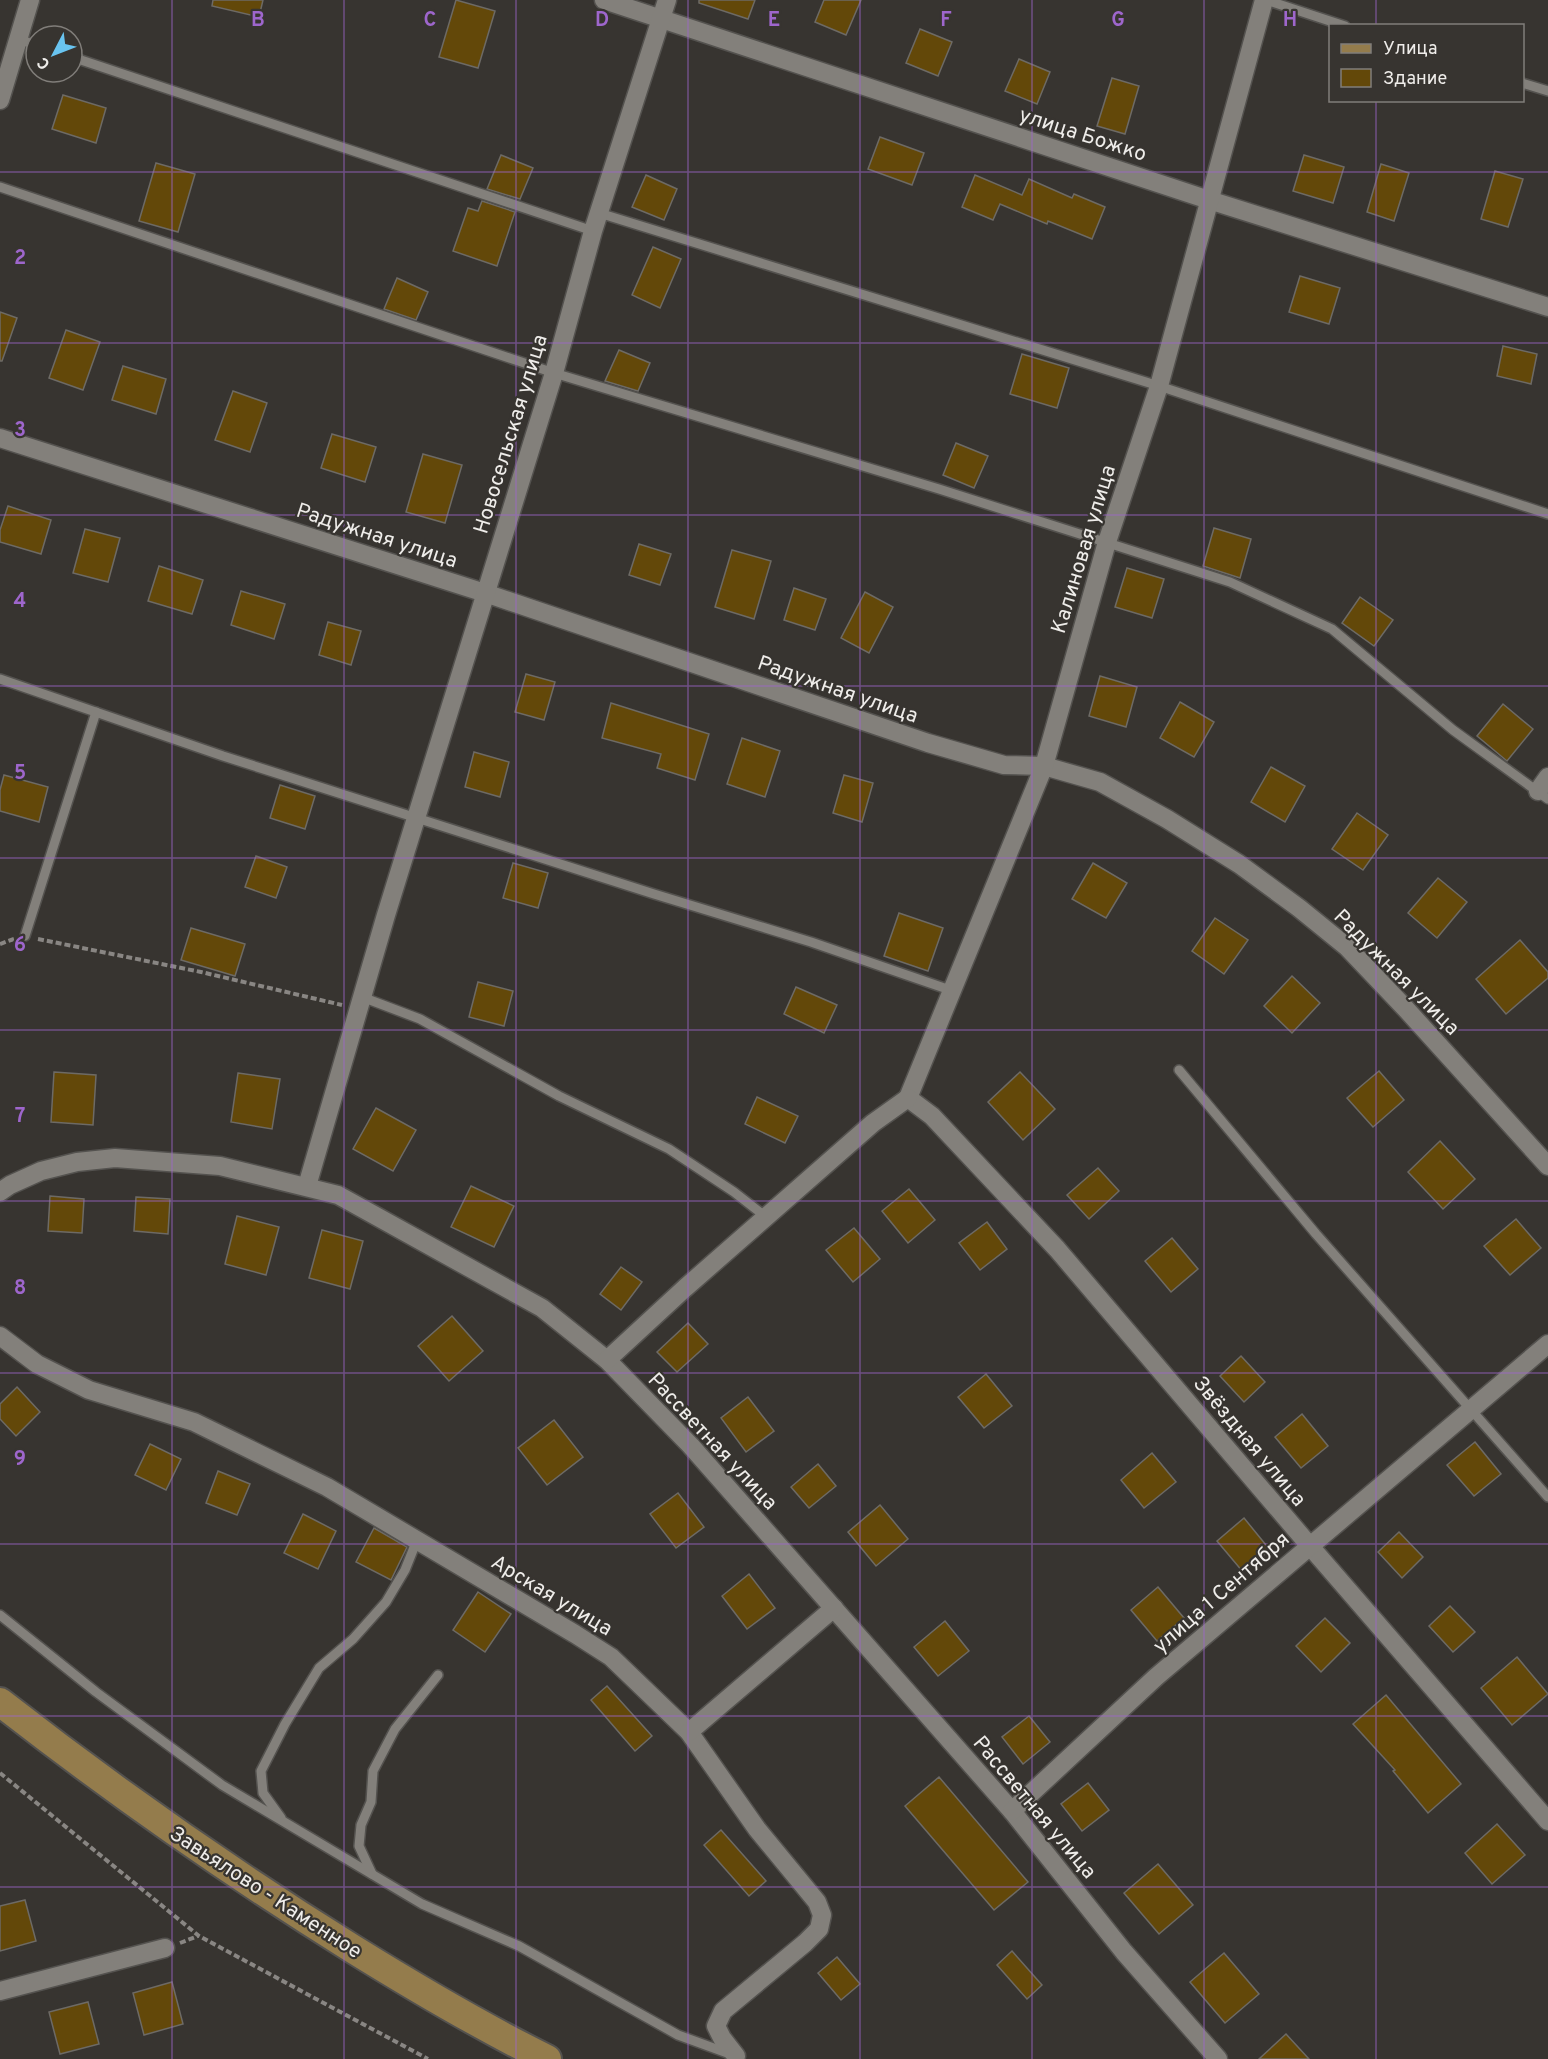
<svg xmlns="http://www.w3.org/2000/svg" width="1548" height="2059" font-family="Overpass,sans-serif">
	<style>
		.building { fill: #634809; stroke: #6d6a65; stroke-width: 1.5 }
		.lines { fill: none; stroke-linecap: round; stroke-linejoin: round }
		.lane-casing { stroke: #54524f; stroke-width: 12 }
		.street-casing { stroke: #54524f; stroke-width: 21 }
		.primary-casing { stroke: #54524f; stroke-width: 32 }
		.path { stroke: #898683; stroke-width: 4; stroke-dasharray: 6 3; stroke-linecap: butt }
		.lane { stroke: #83807b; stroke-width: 9 }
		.street { stroke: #83807b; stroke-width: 18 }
		.primary { stroke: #947c4c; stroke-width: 28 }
		.grid { fill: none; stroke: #9e66cc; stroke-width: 1.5; stroke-opacity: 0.55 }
		.labels { text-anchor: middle; stroke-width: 4.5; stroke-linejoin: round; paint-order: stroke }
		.street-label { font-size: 21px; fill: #efedea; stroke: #373430 }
		.grid-label { font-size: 20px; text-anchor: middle; font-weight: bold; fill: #9e66cc; stroke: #373430; stroke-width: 4.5; stroke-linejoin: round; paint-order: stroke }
	</style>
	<rect width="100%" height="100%" fill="#373430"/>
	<g class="building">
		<path d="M213,0h50l-4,17 -47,-11z"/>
		<path d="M456,0l39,11 -17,57 -39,-11z"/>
		<path d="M699,0h56l-7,19 -49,-16z"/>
		<path d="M824,0h37l-15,35 -31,-13z"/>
		<path d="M920,29l32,13 -14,34 -32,-13z"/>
		<path d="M1019,59l31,13 -13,32 -32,-13z"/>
		<path d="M1112,78l27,8 -14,48 -28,-8z"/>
		<path d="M63,95l43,13 -10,35 -44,-14z"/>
		<path d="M880,137l44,16 -12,32 -44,-16z"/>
		<path d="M501,155l32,13 -13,31 -33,-10z"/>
		<path d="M1304,155l40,12 -11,36 -40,-12z"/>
		<path d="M156,163l39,11 -17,58 -39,-11z"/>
		<path d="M1381,164l28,9 -15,48 -27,-9z"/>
		<path d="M1495,171l28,8 -15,48 -27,-8z"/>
		<path d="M646,175l31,14 -13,31 -32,-13z"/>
		<path d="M975,175l47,20 7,-16 43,19 2,-4 31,13 -13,32 -44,-18 -1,3 -47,-20 -7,16 -31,-13z"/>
		<path d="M482,201l33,11 -18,54 -44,-15 15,-43 10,3z"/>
		<path d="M653,247l28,12 -21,49 -28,-13z"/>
		<path d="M1300,276l40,12 -11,36 -40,-12z"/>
		<path d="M397,278l31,14 -12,28 -32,-11z"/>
		<path d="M0,312l17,6 -15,43h-2z"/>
		<path d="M66,330l34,12 -17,48 -34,-12z"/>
		<path d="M1503,346l34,8 -6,30 -34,-8z"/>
		<path d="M619,350l31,13 -12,28 -33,-10z"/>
		<path d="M1022,354l47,14 -12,40 -47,-14z"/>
		<path d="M123,366l43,13 -10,35 -44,-14z"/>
		<path d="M233,391l34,12 -17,49 -35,-12z"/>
		<path d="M332,434l44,13 -11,35 -44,-14z"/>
		<path d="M956,443l32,13 -14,32 -31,-13z"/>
		<path d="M423,454l39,11 -17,58 -39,-11z"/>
		<path d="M8,506l43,14 -10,34 -41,-12v-12z"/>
		<path d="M1214,528l37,11 -11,39 -37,-12z"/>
		<path d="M85,529l35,9 -12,44 -35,-9z"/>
		<path d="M639,544l32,10 -11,31 -31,-10z"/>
		<path d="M732,550l39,11 -17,58 -39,-12z"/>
		<path d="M159,566l44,14 -11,34 -44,-13z"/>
		<path d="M1127,568l37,11 -12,39 -37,-11z"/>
		<path d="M794,588l32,11 -11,31 -31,-10z"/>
		<path d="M241,591l44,13 -11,35 -43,-14z"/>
		<path d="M865,592l28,15 -24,46 -28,-15z"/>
		<path d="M1360,597l33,23 -19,26 -32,-23z"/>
		<path d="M328,622l33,9 -10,34 -32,-10z"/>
		<path d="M526,674l29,8 -11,38 -29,-8z"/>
		<path d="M1100,676l37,11 -11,40 -37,-11z"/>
		<path d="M1180,702l34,20 -20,35 -34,-19z"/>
		<path d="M611,703l98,31 -14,46 -38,-12 4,-14 -59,-16z"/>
		<path d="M1503,704l30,25 -26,32 -30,-25z"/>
		<path d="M742,738l38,13 -15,46 -38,-13z"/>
		<path d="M474,752l35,10 -9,35 -35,-10z"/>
		<path d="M1271,767l34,19 -20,36 -34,-20z"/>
		<path d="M4,775l44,12 -9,35 -39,-11v-21z"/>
		<path d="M844,775l29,8 -11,39 -29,-9z"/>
		<path d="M280,785l35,11 -10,33 -35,-11z"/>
		<path d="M1357,813l31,22 -25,35 -31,-21z"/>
		<path d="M256,856l31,11 -11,31 -31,-11z"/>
		<path d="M513,863l35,10 -10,35 -35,-10z"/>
		<path d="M1093,863l34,20 -21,35 -34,-19z"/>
		<path d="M1438,878l29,24 -30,36 -29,-25z"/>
		<path d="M899,913l44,15 -15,43 -44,-15z"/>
		<path d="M1215,918l33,22 -24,34 -32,-23z"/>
		<path d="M191,928l54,16 -10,32 -54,-16z"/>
		<path d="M1520,940l28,32v6l-42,36 -30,-35z"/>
		<path d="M1292,976l28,27 -28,30 -28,-27z"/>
		<path d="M478,982l35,9 -9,35 -35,-9z"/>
		<path d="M796,987l41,18 -13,28 -40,-19z"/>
		<path d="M1379,1071l25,29 -31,27 -26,-29z"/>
		<path d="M54,1072l42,3 -3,50 -42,-3z"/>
		<path d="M1020,1072l35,37 -32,31 -35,-38z"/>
		<path d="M238,1073l42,6 -8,50 -41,-7z"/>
		<path d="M757,1097l41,19 -13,27 -40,-19z"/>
		<path d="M376,1108l40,22 -23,41 -40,-22z"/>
		<path d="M1440,1141l35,38 -32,30 -35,-37z"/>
		<path d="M1098,1168l21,23 -30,28 -22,-24z"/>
		<path d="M471,1186l43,20 -20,41 -43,-20z"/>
		<path d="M909,1189l26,31 -27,23 -26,-32z"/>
		<path d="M50,1196l34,3 -2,34 -34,-2z"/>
		<path d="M136,1197l34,2 -2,35 -34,-3z"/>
		<path d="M237,1216l42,11 -13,48 -41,-11z"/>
		<path d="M1516,1219l25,29 -31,27 -26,-29z"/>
		<path d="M987,1222l20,27 -27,21 -21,-27z"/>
		<path d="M854,1228l26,31 -27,23 -27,-32z"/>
		<path d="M322,1230l41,11 -13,48 -41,-11z"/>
		<path d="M1172,1238l26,31 -27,23 -26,-31z"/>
		<path d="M621,1267l21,15 -21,28 -21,-16z"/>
		<path d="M452,1316l31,35 -34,30 -31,-35z"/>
		<path d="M688,1323l20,21 -31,28 -20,-20z"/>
		<path d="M1241,1356l24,26 -21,20 -24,-26z"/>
		<path d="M986,1374l26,32 -28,22 -26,-31z"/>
		<path d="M17,1387l23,25 -24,24 -16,-17v-15z"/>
		<path d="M748,1397l26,34 -28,21 -25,-34z"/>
		<path d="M1302,1414l26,32 -27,22 -26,-31z"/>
		<path d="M554,1420l29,37 -36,28 -29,-37z"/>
		<path d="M1475,1442l26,32 -27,22 -27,-31z"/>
		<path d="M150,1444l31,15 -15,31 -31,-15z"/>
		<path d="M1152,1453l24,29 -32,26 -23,-28z"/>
		<path d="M818,1464l18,22 -27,22 -18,-21z"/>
		<path d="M218,1471l32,13 -13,31 -31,-12z"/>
		<path d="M678,1493l26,34 -28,21 -26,-34z"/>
		<path d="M880,1505l28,34 -32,27 -28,-34z"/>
		<path d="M303,1514l33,17 -18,38 -34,-16z"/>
		<path d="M1244,1518l26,32 -27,22 -26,-31z"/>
		<path d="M374,1528l33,19 -16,33 -35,-18z"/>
		<path d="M1399,1532l24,25 -21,21 -24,-26z"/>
		<path d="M749,1574l26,34 -28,21 -25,-33z"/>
		<path d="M1158,1587l26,31 -27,23 -26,-31z"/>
		<path d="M478,1592l33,22 -26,38 -32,-22z"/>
		<path d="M1450,1606l25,26 -22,20 -24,-26z"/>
		<path d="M1325,1618l25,25 -29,29 -25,-26z"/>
		<path d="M945,1621l24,30 -31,25 -24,-29z"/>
		<path d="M1517,1657l31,37 -36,31 -31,-37z"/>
		<path d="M607,1686l45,50 -17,15 -44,-51z"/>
		<path d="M1386,1695l75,89 -33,29 -35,-42 2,-1 -42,-46z"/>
		<path d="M1029,1716l21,26 -27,22 -21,-27z"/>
		<path d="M939,1777l89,105 -34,28 -89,-104z"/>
		<path d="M1088,1783l21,27 -27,21 -21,-27z"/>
		<path d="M1497,1824l28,31 -33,29 -27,-31z"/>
		<path d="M721,1830l45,51 -17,15 -45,-51z"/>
		<path d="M1158,1864l35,41 -34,29 -35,-41z"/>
		<path d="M25,1900l11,41 -36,10v-45z"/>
		<path d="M1012,1951l30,34 -15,14 -30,-34z"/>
		<path d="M1224,1953l35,41 -34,29 -35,-41z"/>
		<path d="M837,1957l23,27 -19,16 -23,-27z"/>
		<path d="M172,1982l11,42 -39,11 -11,-42z"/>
		<path d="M88,2002l11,42 -39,10 -11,-42z"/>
		<path d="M1286,2034l23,25h-50z"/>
	</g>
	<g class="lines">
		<g class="lane-casing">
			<g id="lane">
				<path d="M1266,0l79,26"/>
				<path d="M18,39l18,6"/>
				<path d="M72,57l521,174"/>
				<path d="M1522,83l26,8"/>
				<path d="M0,187l554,186 385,116 291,93 102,47 121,101 95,69"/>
				<path d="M599,213l560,173 389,128"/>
				<path d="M0,679l223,77 431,138 157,48 142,49"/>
				<path d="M25,936l71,-224"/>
				<path d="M362,997l58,22 139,77 110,53 65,43 32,25"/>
				<path d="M1179,1070l137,164 232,263"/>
				<path d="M0,1615l96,77 126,93 200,119 97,42 159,89 52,19"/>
				<path d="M281,1818l-18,-25 -2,-22 24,-47 34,-56 34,-29 33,-37 19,-32 12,-30"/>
				<path d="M372,1874l-13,-28 2,-21 10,-23 2,-31 22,-42 43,-54"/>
			</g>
		</g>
		<g class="street-casing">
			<g id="street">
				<path d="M604,0l605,200 339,107"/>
				<path d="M0,100l30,-100"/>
				<path d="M0,438l485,155 443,150 76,22 40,1 56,16 67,37 72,45 60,44 48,39 59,62 142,157"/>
				<path d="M1538,791l10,-14"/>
				<path d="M908,1098l136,-332 63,-224 52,-156 105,-386"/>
				<path d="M908,1098l24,18 125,133 252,296 239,276"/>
				<path d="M307,1186l79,-271 168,-542 39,-142 74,-231"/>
				<path d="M0,1192l10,-7 31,-14 36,-9 38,-4 105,8 118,29 204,113 65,52 84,86 321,365 112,141 94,107"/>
				<path d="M0,1336l37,28 52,26 105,32 133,65 248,147 36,23 78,75 68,97 60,73 5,13 -3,14 -14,14 -82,68 -7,15 6,12 14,18"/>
				<path d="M607,1360l78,-72 188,-165 35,-25"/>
				<path d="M689,1732l145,-124"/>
				<path d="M1012,1811l144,-134 392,-333"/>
				<path d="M0,1991l165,-43"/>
			</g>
		</g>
		<g class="primary-casing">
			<path id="primary" d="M0,1702c114,89 231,171 353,247 63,39 127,77 194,110"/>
		</g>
		<g class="path">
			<path d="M38,939l163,33 141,33"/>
			<path d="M0,944l14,-5"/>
			<path d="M0,1773l199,163 229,123"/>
			<path d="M180,1943l18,-7"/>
		</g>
		<use href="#lane" class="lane"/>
		<use href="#street" class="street"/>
		<use href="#primary" class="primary"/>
	</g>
	<path class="grid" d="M172,0v2059M344,0v2059M516,0v2059M688,0v2059M860,0v2059M1032,0v2059M1204,0v2059M1376,0v26M1376,100v1959M0,172h1548M0,343h1548M0,515h1548M0,686h1548M0,858h1548M0,1030h1548M0,1201h1548M0,1373h1548M0,1544h1548M0,1716h1548M0,1887h1548"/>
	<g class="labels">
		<g class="street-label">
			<text transform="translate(1083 134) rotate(18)" y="7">улица Божко</text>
			<text transform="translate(510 434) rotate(-73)" y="7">Новосельская улица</text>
			<text transform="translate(377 535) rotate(18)" y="7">Радужная улица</text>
			<text transform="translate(1083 549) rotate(-73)" y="7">Калиновая улица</text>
			<text transform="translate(838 689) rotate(19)" y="7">Радужная улица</text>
			<text transform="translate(1397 972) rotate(45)" y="7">Радужная улица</text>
			<text transform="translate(713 1441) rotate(47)" y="7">Рассветная улица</text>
			<text transform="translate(1250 1441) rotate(50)" y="7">Звёздная улица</text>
			<text transform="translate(1221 1592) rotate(-41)" y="7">улица 1 Сентября</text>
			<text transform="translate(552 1595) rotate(31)" y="7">Арская улица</text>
			<text transform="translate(1035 1807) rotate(50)" y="7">Рассветная улица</text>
			<text transform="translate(266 1892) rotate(33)" y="7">Завьялово - Каменное</text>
		</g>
	</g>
	<g class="grid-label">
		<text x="258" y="26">B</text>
		<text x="430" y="26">C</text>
		<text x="602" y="26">D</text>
		<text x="774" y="26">E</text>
		<text x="946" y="26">F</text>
		<text x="1118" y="26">G</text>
		<text x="1290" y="26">H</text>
		<text x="20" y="264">2</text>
		<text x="20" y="436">3</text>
		<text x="20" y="607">4</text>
		<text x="20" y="779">5</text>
		<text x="20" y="951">6</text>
		<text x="20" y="1122">7</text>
		<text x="20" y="1294">8</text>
		<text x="20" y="1465">9</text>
	</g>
	<rect x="1329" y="24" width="195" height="78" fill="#373430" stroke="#817e7a" stroke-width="1.5"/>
	<rect x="1341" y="44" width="30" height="9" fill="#947c4c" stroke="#817e7a" stroke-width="1.5"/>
	<text x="1383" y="54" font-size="18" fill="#efedea">Улица</text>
	<rect x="1341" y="69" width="30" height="18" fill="#634809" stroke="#817e7a" stroke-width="1.5"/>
	<text x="1383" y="84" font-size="18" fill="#efedea">Здание</text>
	<g transform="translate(54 54) rotate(228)"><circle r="28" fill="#373430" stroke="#817e7a" stroke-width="1.5"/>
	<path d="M0-4.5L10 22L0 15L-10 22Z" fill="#69c4f0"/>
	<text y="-9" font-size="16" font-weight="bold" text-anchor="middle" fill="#efedea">С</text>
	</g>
</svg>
